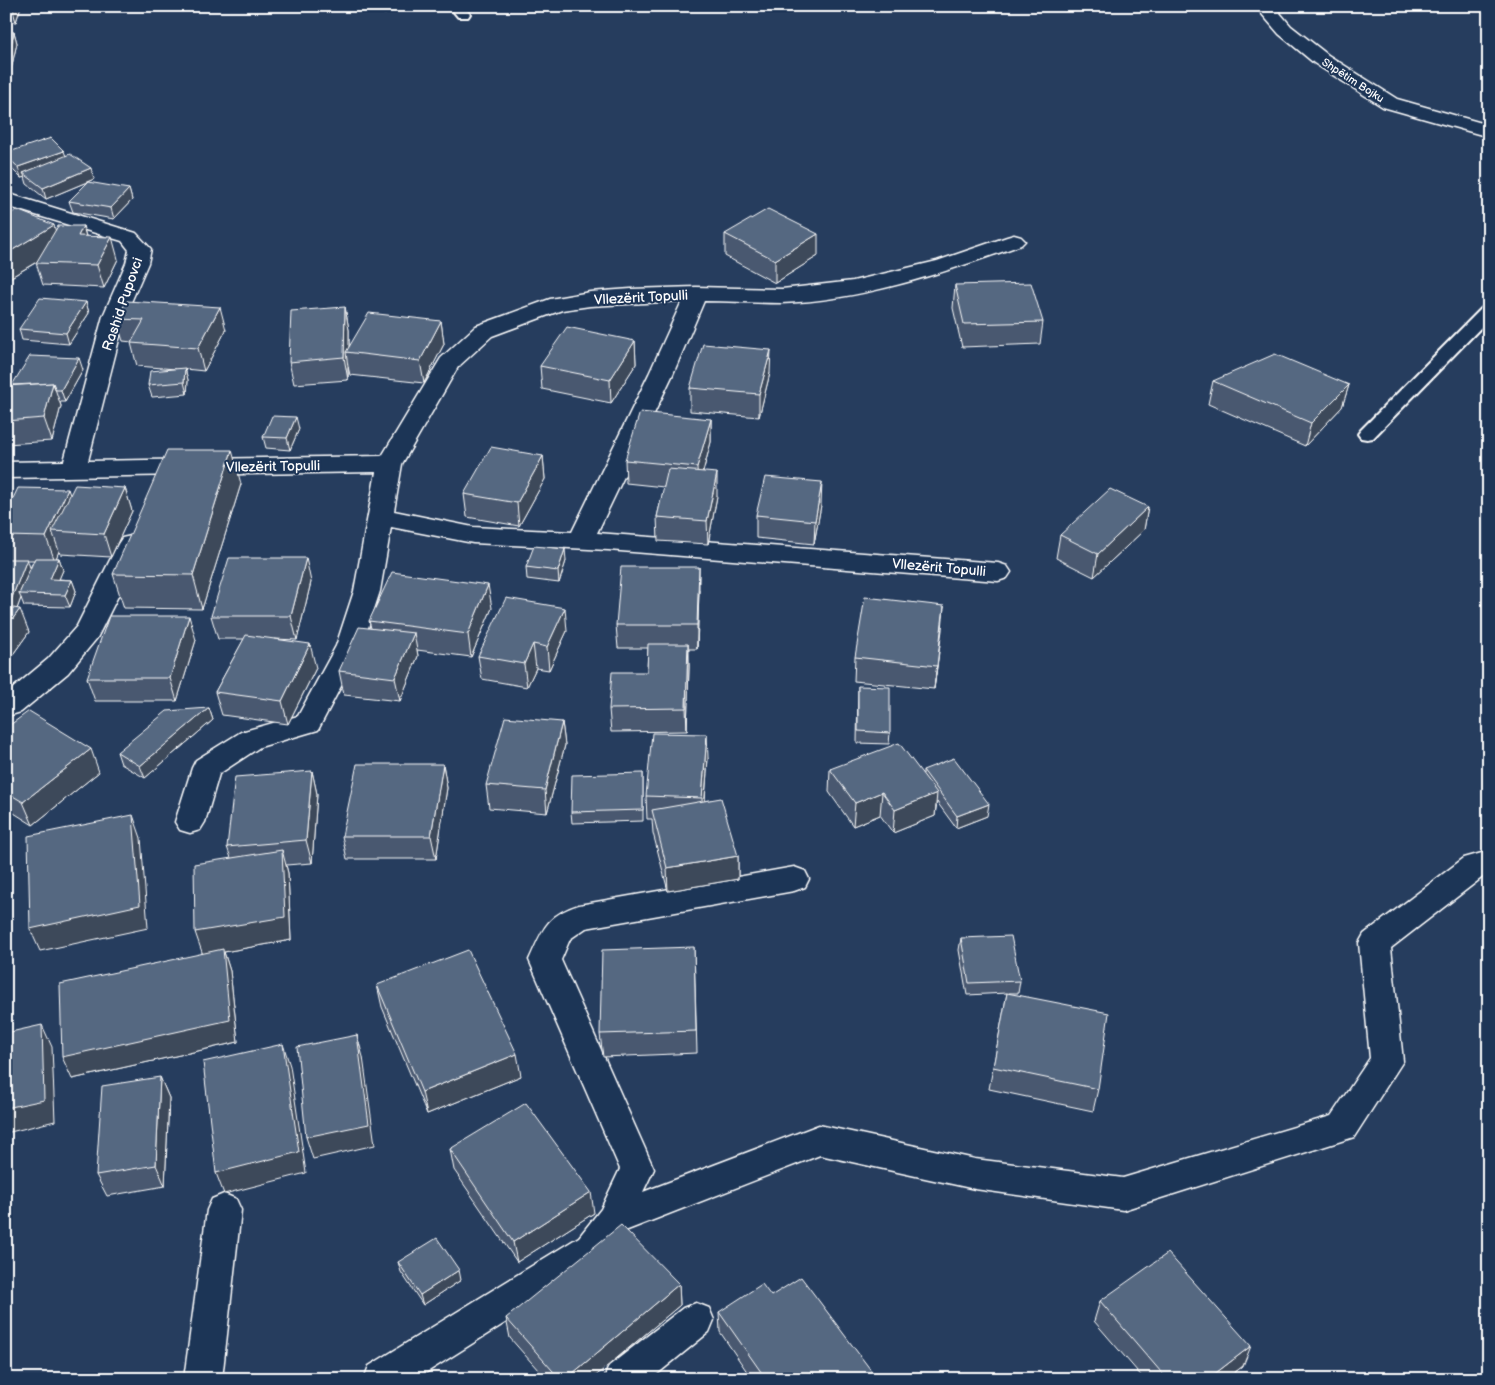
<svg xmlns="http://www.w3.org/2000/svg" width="1495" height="1385" font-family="'Balsamiq Sans',sans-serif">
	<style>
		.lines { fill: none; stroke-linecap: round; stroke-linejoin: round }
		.service-casing { stroke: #fff; stroke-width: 4 }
		.minor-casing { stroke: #fff; stroke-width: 3 }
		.service { fill: #1d3557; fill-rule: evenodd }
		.minor { fill: #1d3557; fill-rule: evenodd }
		.wall { fill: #49596f; stroke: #fff; fill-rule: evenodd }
		.shaded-wall { fill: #3c485a; stroke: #fff }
		.building { fill: #556781; stroke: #fff }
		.labels { text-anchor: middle; stroke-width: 4; stroke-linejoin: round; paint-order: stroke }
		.far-street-label { font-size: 11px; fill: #fff; stroke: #1d3557 }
		.street-label { font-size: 14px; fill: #fff; stroke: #1d3557 }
	</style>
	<rect width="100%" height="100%" fill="#263d5e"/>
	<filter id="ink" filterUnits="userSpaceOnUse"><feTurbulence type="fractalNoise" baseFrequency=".02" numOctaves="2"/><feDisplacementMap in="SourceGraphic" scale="10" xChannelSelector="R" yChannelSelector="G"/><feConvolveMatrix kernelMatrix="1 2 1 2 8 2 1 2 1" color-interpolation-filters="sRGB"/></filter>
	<g filter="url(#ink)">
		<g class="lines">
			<g class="service-casing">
				<g id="service">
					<path d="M449,6h14l7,8 -2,3h-10z"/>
					<path d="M1489,305v14l-116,119 -6,1 -6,-1 -3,-4 3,-4 122,-123z"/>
				</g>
			</g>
			<g class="minor-casing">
				<g id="minor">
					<path d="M1255,6h19l17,20 37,29 69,44 92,26v12l-106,-30 -69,-44 -35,-29z"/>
					<path d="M6,193l130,40 15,16 -3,14 -23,53 -37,145 294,-5 59,-98 35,-32 74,-27 40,-7 41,-3 65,-2 86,2 71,-8 84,-20 70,-24 7,-2 7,2 4,4 -4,4c-74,27 -161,56 -240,58 -26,0 -52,-2 -77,-2l-31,73 -76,159 401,30 9,3 4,6 -4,6 -9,3 -390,-31 -135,-7 -82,-16 -11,64 -18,55 -44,84 -58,17 -41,27 -14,48 -5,8 -10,3 -10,-3 -5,-8 17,-54 4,-8 45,-28 57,-16 38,-70 18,-55 22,-119 -370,6v-16l58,-1 39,-145 23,-53 3,-13 -7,-9 -116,-35zM682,301l-33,73 -77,158 -99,-5 -79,-16 8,-47 56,-97 34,-31 70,-26 28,-4z"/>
					<path d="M131,536l9,2 4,6 -47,94 -29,35 -47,39 -10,3 -5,-1v-20l42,-35 29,-33 41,-82 4,-6z"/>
					<path d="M1489,851v24l-5,1 -93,72 12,113 -49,76 -231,73 -148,-21 -155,-34 -195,76 -22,30 -187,118h-52l5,-13 210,-129 22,-28 19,-40 -91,-209c14,-30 16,-44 50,-55l215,-38 11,4 4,8 -4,8 -11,4 -208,37 -16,11 -9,21 93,209 -11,23 176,-67 156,34 148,19 208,-62 39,-58 -11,-115 5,-9 100,-76z"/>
					<path d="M224,1194l12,5 5,11 -19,169h-38l23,-169 5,-11z"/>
					<path d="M696,1303l13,5 5,12 -5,12 -58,47h-47l5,-13 74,-58z"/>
				</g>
			</g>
			<use href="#service" class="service"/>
			<use href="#minor" class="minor"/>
		</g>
		<g class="wall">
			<path d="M6,6h15l-5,16h-10z"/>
			<path d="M356,6h41l-12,8z"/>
			<path d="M14,32l3,11 -6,26 -5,1v-37z"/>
			<path d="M6,153l60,2 28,24 -48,20 -19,-15 -2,-7 -4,1 -13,-13 -2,-5z"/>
			<path d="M129,189l3,11 -18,19 -41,-7 -4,-11z"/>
			<path d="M83,226l3,10 32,23 -14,29 -61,-3 -7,-22 1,-1 -31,18 49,-50z"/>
			<path d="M725,234l93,22 -43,27 -50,-27z"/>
			<path d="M955,285l88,37 -3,22 -78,3 -9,-39z"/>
			<path d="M127,301l99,29 -22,41 -19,-2 3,11 -1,14 -35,3 -4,-12 28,-16 -39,-3 -6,-23 1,-1 -9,-1 -7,-22z"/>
			<path d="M86,302l3,11 -20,31 -47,-4 -3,-11z"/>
			<path d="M345,307l4,23v16l92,-25 3,23 -20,39 -74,-8 -2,-8v13l-54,4 -5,-22z"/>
			<path d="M635,341l1,23 -25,39 -69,-14 -2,-23z"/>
			<path d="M83,370l-18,32h-5l1,4 -9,35 -46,3v-58l6,-1z"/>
			<path d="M770,373l-11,44 -69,-6v-23z"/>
			<path d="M1213,381l136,4 -7,22 -37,39 -97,-42z"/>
			<path d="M711,419v23l-8,30 14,24 -9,48 -50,-3 -1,-24 7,-30 -38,-4 -1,-23z"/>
			<path d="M299,429l-9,21 -24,-2 -3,-11z"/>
			<path d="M543,456l2,23 -26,47 -52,-9 -3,-23z"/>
			<path d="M241,484l-39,125 -78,-1 -11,-34z"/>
			<path d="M125,488l7,23 -21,46 -51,-3 -1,-3 -3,7h3l4,12 -4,9 13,1 4,11 -6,16 -46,-1 -3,-8 -4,11 12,23 -23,32v-151l64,-18zM27,560h7l-4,8z"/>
			<path d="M821,505l-7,39 -58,-6v-23z"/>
			<path d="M1148,507l-4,23 -50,47 -38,-19 4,-23z"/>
			<path d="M566,561l-7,22 -32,-4 -1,-12z"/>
			<path d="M311,582l-14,58 -22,-1 41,29 -28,56 -66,-9 -7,-23 29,-53h-26l-7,-23z"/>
			<path d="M699,590l-2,59h-8v18l-2,64 -76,1 -2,-23 38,-37 1,-24h-30l-2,-23z"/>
			<path d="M944,606l-10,83 -80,-8 1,-24z"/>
			<path d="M492,608l-21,49 -54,-7 1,6 -18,45 -56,-6 -5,-24 32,-43 -2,-7z"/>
			<path d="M567,631l-18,39 -13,-2 -9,19 -45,-8 -4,-23z"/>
			<path d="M196,640l-19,61h-82l-8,-23z"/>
			<path d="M858,686l32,47 -1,11 -32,-1z"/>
			<path d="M209,708l4,12 -68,58 -24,-14 -4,-12z"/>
			<path d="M562,722l3,23 -18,68 -58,-5 -3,-23z"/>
			<path d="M6,728l93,44 -66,53 -27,-17z"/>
			<path d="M708,758l-3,43 33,55v23l-70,12 -15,-58 -1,-14h-5l-1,-23z"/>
			<path d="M443,764l4,24 -11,71h-89l-5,-23z"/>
			<path d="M830,769l93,5v-4l64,46 -31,12 -19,-26 -2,14 -42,17 -13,-18 -27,11 -24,-34z"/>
			<path d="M312,771l5,23 -5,69 -26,2 2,8 3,67 -67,12 6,19 8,71 -166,37 130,-126 29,-95 -4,-11z"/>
			<path d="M643,773v48l-71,2 -1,-11z"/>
			<path d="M961,938l59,43 -2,12h-9l89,96 -5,22 -104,-22 18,-96 -40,2 -8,-45z"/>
			<path d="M694,947l3,106 -94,4 -3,-23z"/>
			<path d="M377,985l144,91 -94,38 -45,-107z"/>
			<path d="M160,1077l9,21 -4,88 -58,10 -11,-21z"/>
			<path d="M450,1149l144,64 -77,49 -63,-92z"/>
			<path d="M398,1262l63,18 -38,25 -22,-33z"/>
			<path d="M679,1284l1,21 -88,74h-46l-36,-41 -4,-20z"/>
			<path d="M771,1296l102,77 -1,6h-120l-32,-47 -1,-20z"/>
			<path d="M1100,1301l143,65 -17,13h-82l-50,-58z"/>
		</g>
		<g class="shaded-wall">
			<path d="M14,6h7l-5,16 -3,-11z"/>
			<path d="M384,6h13l-12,8z"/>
			<path d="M14,32l3,11 -6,26 -3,-11z"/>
			<path d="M64,151l4,11 -45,11 2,4 -4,1 -3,-11z"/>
			<path d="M91,168l3,11 -48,20 -3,-11z"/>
			<path d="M129,189l3,11 -18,19 -3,-11z"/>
			<path d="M54,225l6,23 -54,32v-26z"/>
			<path d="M83,226l6,22 -11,-12z"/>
			<path d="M818,234v22l-43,27v-23z"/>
			<path d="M112,237l6,22 -14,29 -7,-23z"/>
			<path d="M86,302l3,11 -20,31 -3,-11z"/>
			<path d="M220,307l6,23 -22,41 -6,-23z"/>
			<path d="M345,307l4,23v22h-3l2,15v13l-4,-23z"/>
			<path d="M441,321l3,23 -20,39 -4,-22z"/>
			<path d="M635,341l1,23 -25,39 -1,-23z"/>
			<path d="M771,350l-1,23 -11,44v-23z"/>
			<path d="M79,358l4,12 -18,32 -4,-12z"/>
			<path d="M185,368l3,12 -1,14 -3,-12z"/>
			<path d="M53,383l8,23 -9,35 -8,-23z"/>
			<path d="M1349,385l-7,22 -37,39 6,-23z"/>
			<path d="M296,417l3,12 -9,21 -3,-12z"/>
			<path d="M711,419v23l-13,48 -1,-23z"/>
			<path d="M232,450l9,34 -39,125 -9,-34z"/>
			<path d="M543,456l2,23 -26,47 -2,-23z"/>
			<path d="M717,473v23l-9,48 -1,-23z"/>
			<path d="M822,482l-1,23 -7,39 1,-23z"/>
			<path d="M125,488l7,23 -21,46 -7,-23z"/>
			<path d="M68,489l8,23 -24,19 7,20 -4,10 -9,-24z"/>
			<path d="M1148,507l-4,23 -50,47 4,-23z"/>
			<path d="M565,549l1,12 -7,22 -1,-12z"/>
			<path d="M59,558l4,12 -9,21 -4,-12z"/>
			<path d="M306,558l5,24 -14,58 -6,-24z"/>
			<path d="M27,559l4,11 -12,24 2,4 -7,19 -5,-12z"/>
			<path d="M699,567v23l-2,59v-24z"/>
			<path d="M72,580l4,11 -6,16 -5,-12z"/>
			<path d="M488,585l4,23 -21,49 -3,-23z"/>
			<path d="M944,606l-2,24 -8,59 3,-23z"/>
			<path d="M565,608l2,23 -18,39 -2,-23z"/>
			<path d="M20,609l9,23 -23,32v-36z"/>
			<path d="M189,616l7,24 -19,61 -7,-23z"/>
			<path d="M414,633l4,23 -18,45 -5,-23z"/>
			<path d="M310,644l6,24 -28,56 -6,-23z"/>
			<path d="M533,644l3,24 -9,19 -3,-23z"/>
			<path d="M688,644l1,23 -2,64 -1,-23z"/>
			<path d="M209,708l4,12 -68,58 -5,-12z"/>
			<path d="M562,722l3,23 -18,68 -2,-23z"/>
			<path d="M707,734l1,24 -5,63 -1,-23z"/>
			<path d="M91,749l8,23 -66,53 -10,-23z"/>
			<path d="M443,764l4,24 -11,71 -5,-23z"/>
			<path d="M312,771l5,23 -5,69 -6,-23z"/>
			<path d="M882,792l-2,23 -27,11 2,-23z"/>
			<path d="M937,793l-2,23 -42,17 2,-23z"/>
			<path d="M989,804l-2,12 -31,12 1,-12z"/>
			<path d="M133,815l8,23 7,90 -108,23 -10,-22z"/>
			<path d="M282,850l6,23 3,67 -67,12 6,19 8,71 -166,37 -10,-22 141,-102 -8,-23z"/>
			<path d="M738,856v23l-70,12 -1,-23z"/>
			<path d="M42,1025l10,22 3,74 -49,12v-25z"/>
			<path d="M357,1035l6,22 12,88 -62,14 -7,-22z"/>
			<path d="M283,1044l7,22 16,107 -82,21 -8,-21z"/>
			<path d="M517,1054l4,22 -94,38 -5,-22z"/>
			<path d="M160,1077l9,21 -4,88 -9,-21z"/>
			<path d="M591,1192l3,21 -77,49 -4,-20z"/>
			<path d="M459,1270l2,10 -38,25 -3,-10z"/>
			<path d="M679,1284l1,21 -88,74h-26z"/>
			<path d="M1251,1346l-8,20 -17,13h-18z"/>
			<path d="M873,1373l-1,6h-7z"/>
		</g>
		<g class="building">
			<path d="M6,6h8l-1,5 -7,1z"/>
			<path d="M14,32l-6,26 -2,1v-26z"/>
			<path d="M51,138l13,13 -46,16 -12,-11v-3z"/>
			<path d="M70,154l21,14 -48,20 -20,-15z"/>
			<path d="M88,182l41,7 -18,19 -42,-7z"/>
			<path d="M768,209l50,25 -43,26 -50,-26z"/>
			<path d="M17,210l37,15 -48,29v-38z"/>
			<path d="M58,226h25l-5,10 34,1 -15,28 -61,-2z"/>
			<path d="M1031,283l12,39 -79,2 -9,-39z"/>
			<path d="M40,298l46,4 -20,31 -47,-4z"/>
			<path d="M127,301l93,6 -22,41 -67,-5 13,-23 -28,-1z"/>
			<path d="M345,307l-1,50 -55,5 2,-51z"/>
			<path d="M369,313l72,8 -21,40 -74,-9z"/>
			<path d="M567,327l68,14 -25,39 -70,-14z"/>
			<path d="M703,344l68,6 -12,44 -69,-6z"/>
			<path d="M1275,354l74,31 -38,38 -98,-42z"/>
			<path d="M30,356l49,2 -18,32h-5l-3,-7 -41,2z"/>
			<path d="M185,368l-1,14 -36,3 2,-14z"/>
			<path d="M53,383l-9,35 -38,3v-35z"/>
			<path d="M640,412l71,7 -14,48 -72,-7z"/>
			<path d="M272,416l24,1 -9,21 -24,-1z"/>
			<path d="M491,447l52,9 -26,47 -53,-9z"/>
			<path d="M167,450h65l-39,125 -80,-1z"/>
			<path d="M668,469l49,4 -10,48 -50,-4z"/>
			<path d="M765,477l57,5 -7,39 -59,-6z"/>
			<path d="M75,485l50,3 -21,46 -52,-3z"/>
			<path d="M18,488l50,1 -22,48 -40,-1v-23z"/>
			<path d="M1110,489l38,18 -50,47 -38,-19z"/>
			<path d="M534,546l31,3 -7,22 -32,-4z"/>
			<path d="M35,558h24l-9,21 22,1 -7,15 -46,-1z"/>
			<path d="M229,558h77l-15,58h-80z"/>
			<path d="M6,559h21l-18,46h-3z"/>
			<path d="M621,567h78l-2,58h-81z"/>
			<path d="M392,572l96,13 -20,49 -99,-13z"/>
			<path d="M865,597l79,9 -7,60 -82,-9z"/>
			<path d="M506,598l59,10 -18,39 -14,-3 -9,20 -46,-8z"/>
			<path d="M6,607l14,2 -14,19z"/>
			<path d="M109,616h80l-19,62h-83z"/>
			<path d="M359,627l55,6 -19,45 -56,-7z"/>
			<path d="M246,635l64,9 -28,57 -67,-9z"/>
			<path d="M648,644h40l-2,64 -77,1 3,-37h35z"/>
			<path d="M858,686l32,1v46l-32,-2z"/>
			<path d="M209,708l-69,58 -23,-14 50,-41z"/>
			<path d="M29,711l62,38 -68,53 -17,-10v-64z"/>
			<path d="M505,717l57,5 -17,68 -59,-5z"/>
			<path d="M652,733l55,1 -5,64 -56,-2z"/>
			<path d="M899,743l38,50 -42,17 -13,-18 -27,11 -25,-34z"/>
			<path d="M954,758l35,46 -32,12 -34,-46z"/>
			<path d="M357,764h86l-12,72h-89z"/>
			<path d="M312,771l-6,69 -79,7 8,-70z"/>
			<path d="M643,773v37l-72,2 1,-37z"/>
			<path d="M721,798l17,58 -71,12 -15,-58z"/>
			<path d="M133,815l7,90 -110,24 -2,-93z"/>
			<path d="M282,850l3,67 -90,15 -1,-68z"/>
			<path d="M1011,936l9,45 -51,2 -8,-45z"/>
			<path d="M694,947l2,84 -96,3 2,-84z"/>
			<path d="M223,949l7,71 -168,37 -2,-73z"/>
			<path d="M468,950l49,104 -95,38 -45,-107z"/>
			<path d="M1007,993l102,20 -11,76 -105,-22z"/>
			<path d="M42,1025l2,75 -38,8v-75z"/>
			<path d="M357,1035l12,89 -63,13 -9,-90z"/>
			<path d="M283,1044l16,108 -83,21 -13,-111z"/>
			<path d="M160,1077l-4,88 -60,10 6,-89z"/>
			<path d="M526,1103l65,89 -78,50 -63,-93z"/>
			<path d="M621,1225l58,59 -113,95h-6l-54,-61z"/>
			<path d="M437,1238l22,32 -39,25 -22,-33z"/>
			<path d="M1168,1253l83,93 -43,33h-41l-67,-78z"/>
			<path d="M801,1277l72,96 -8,6h-99l-47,-67 43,-28 9,12z"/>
		</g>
	</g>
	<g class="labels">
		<g class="far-street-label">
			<text transform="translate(1353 80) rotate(33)" y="4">Shpëtim Bojku</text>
		</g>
		<g class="street-label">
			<text transform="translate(641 297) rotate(-3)" y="5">Vllezërit Topulli</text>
			<text transform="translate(122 304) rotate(-71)" y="5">Rashid Pupovci</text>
			<text transform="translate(273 466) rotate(-1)" y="5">Vllezërit Topulli</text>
			<text transform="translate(939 567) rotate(5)" y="5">Vllezërit Topulli</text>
		</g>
	</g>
	<rect width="1495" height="1385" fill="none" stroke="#1d3557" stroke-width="25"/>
	<rect x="12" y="12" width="1470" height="1360" fill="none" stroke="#fff" stroke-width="2" filter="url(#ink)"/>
</svg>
